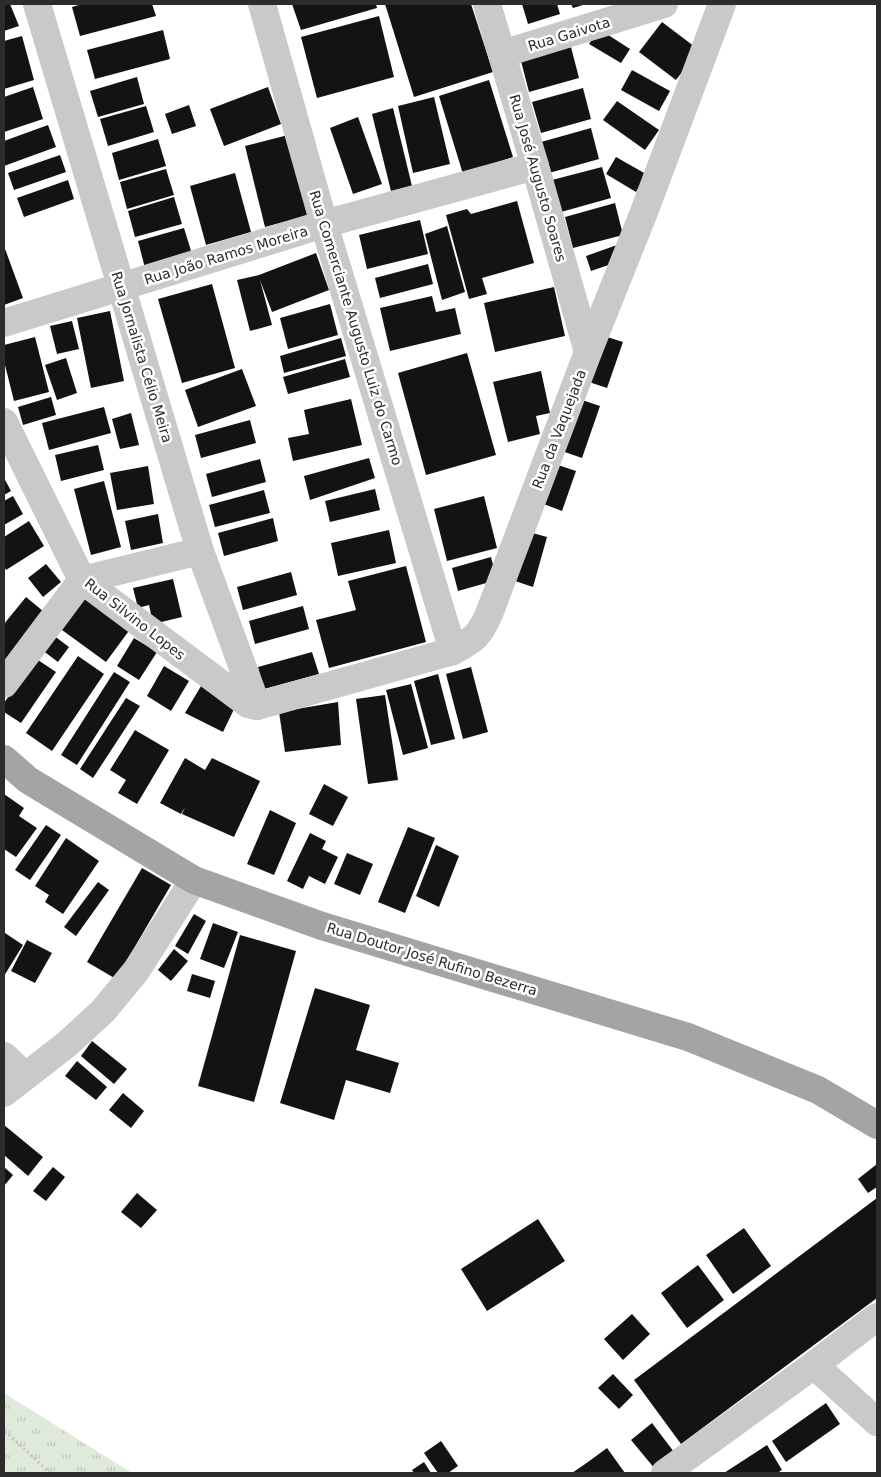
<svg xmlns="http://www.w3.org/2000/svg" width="881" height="1477" font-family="'DejaVu Sans',sans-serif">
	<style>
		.grass { fill: url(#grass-tufts) }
		.building { fill: #131313 }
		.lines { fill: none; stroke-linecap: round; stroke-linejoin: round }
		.path { stroke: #c9c9c9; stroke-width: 3; stroke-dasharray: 2.5 2.5; stroke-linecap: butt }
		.minor { stroke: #c9c9c9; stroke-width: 28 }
		.major { stroke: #a4a4a4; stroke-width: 28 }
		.labels { text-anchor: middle; stroke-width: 5; stroke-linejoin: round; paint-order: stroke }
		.street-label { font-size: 14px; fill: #2c2c2c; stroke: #fff }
	</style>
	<defs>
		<pattern id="grass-tufts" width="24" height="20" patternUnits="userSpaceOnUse" patternTransform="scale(1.25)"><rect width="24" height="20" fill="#dfeada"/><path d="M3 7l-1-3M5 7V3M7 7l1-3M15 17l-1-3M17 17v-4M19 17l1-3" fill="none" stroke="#c0c9bb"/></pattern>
	</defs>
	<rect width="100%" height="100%" fill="#fff"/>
	<path class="grass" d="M4,1393l128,80h-128z"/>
	<g class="building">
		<path d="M4,4h6l9,22 -15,5z"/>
		<path d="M82,4h70l4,12 -76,20 -8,-29z"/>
		<path d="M292,4h84l1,4 -76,22z"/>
		<path d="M385,4h86l22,68 -79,25z"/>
		<path d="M522,4h35l3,10 -32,10z"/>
		<path d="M571,4h15l-13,4z"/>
		<path d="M379,16l15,61 -77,21 -16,-61z"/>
		<path d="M662,22l37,28 -23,30 -37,-28z"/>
		<path d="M599,29l31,20 -9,14 -32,-19z"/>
		<path d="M163,30l7,29 -75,20 -8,-29z"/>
		<path d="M22,36l12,44 -30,9v-48z"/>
		<path d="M571,47l8,31 -50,14 -8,-31z"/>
		<path d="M632,70l38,21 -11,20 -38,-21z"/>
		<path d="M137,77l7,27 -46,13 -8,-26z"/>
		<path d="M489,80l24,77 -50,17 -24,-78z"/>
		<path d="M33,87l10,32 -39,13v-35z"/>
		<path d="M268,87l13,37 -57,22 -14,-37z"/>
		<path d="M583,88l8,31 -50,14 -9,-31z"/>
		<path d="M434,97l16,67 -37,9 -15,-67z"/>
		<path d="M617,101l42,29 -14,20 -42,-30z"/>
		<path d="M189,105l7,21 -24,8 -7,-20z"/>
		<path d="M146,106l8,26 -46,14 -8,-27z"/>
		<path d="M393,108l19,78 -21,5 -19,-77z"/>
		<path d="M358,117l24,67 -29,10 -23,-66z"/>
		<path d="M48,125l8,22 -52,19v-25z"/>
		<path d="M591,128l8,31 -50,14 -8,-31z"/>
		<path d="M288,135l21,80 -44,12 -20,-81z"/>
		<path d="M158,139l8,27 -47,14 -7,-27z"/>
		<path d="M60,155l6,17 -52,18 -6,-17z"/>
		<path d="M616,157l30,17 -10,18 -30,-18z"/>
		<path d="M602,167l9,31 -50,14 -9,-32z"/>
		<path d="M166,169l8,26 -47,14 -7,-27z"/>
		<path d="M235,173l16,59 -45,13 -16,-59z"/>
		<path d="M68,180l6,19 -50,18 -7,-19z"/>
		<path d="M174,197l8,27 -47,13 -7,-26z"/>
		<path d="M517,201l17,62 -52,15 5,16 -18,5 -23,-84 21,-6 4,5z"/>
		<path d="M615,203l8,32 -50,13 -8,-31z"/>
		<path d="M420,220l8,34 -61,15 -8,-34z"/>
		<path d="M447,226l18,66 -23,8 -17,-66z"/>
		<path d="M184,228l8,26 -47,14 -7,-27z"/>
		<path d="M617,245l6,15 -32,11 -5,-15z"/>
		<path d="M4,246l19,52 -19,7z"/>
		<path d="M316,253l13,37 -57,22 -12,-32 12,45 -22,6 -13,-51 22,-5z"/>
		<path d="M428,264l5,20 -53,14 -5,-20z"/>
		<path d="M212,284l23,84 -53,15 -24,-84z"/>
		<path d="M554,287l11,49 -70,16 -11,-49z"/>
		<path d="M432,296l4,16 19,-4 6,26 -71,17 -10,-43z"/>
		<path d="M330,304l8,31 -50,14 -8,-31z"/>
		<path d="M110,311l14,70 -33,7 -14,-70z"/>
		<path d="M72,321l7,28 -22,5 -7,-28z"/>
		<path d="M601,335l22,7 -16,46 -21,-7z"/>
		<path d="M35,337l14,55 -35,9 -10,-40v-16z"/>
		<path d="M341,338l5,18 -62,17 -4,-17z"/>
		<path d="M467,353l29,102 -70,20 -28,-102z"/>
		<path d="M66,358l11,35 -20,7 -12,-35z"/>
		<path d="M345,359l5,18 -62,17 -5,-17z"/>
		<path d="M242,369l14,37 -58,21 -13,-37z"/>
		<path d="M541,371l9,42 -14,3 4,18 -32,8 -15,-60z"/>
		<path d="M51,397l5,18 -33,10 -5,-18z"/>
		<path d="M576,398l24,8 -18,52 -23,-8z"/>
		<path d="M351,399l11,46 -69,16 -5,-23 21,-4 -5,-24z"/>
		<path d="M104,407l7,26 -62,17 -7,-27z"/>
		<path d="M131,413l8,32 -19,4 -8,-30z"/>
		<path d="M250,420l6,23 -55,15 -6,-23z"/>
		<path d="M98,445l6,25 -43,11 -6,-26z"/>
		<path d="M369,458l6,20 -65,22 -6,-24z"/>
		<path d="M260,459l6,23 -54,15 -6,-23z"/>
		<path d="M555,464l21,7 -14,40 -21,-8z"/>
		<path d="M148,466l6,38 -37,6 -7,-37z"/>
		<path d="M4,478l7,13 -7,4z"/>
		<path d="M104,481l17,66 -30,8 -17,-66z"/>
		<path d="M375,489l5,21 -50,12 -5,-21z"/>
		<path d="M264,490l6,23 -55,14 -6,-22z"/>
		<path d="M13,496l10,18 -19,11v-24z"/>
		<path d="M484,496l13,52 -50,13 -13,-52z"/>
		<path d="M158,514l5,29 -32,7 -6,-29z"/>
		<path d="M273,518l5,23 -54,15 -6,-23z"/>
		<path d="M29,521l15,25 -38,24 -2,-4v-29z"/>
		<path d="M389,530l7,33 -58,13 -7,-33z"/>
		<path d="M529,532l18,5 -14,50 -18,-6z"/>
		<path d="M491,557l6,23 -39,11 -6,-23z"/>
		<path d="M46,564l15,18 -18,15 -15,-19z"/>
		<path d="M406,566l20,76 -97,26 -13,-48 40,-10 -8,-29z"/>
		<path d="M291,572l6,23 -54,15 -6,-23z"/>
		<path d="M173,579l9,38 -29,7 -4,-19 -11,3 -5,-20z"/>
		<path d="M87,596l44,32 -25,34 -44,-32z"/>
		<path d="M26,597l23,19 -45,56v-48z"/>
		<path d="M303,606l6,23 -54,15 -6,-23z"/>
		<path d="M53,635l16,12 -11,15 -16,-12z"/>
		<path d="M134,638l23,14 -18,28 -22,-14z"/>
		<path d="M312,652l7,22 -55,15 -6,-22z"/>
		<path d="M78,656l26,18 -52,77 -26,-18z"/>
		<path d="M35,658l21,14 -35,51 -17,-11v-9z"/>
		<path d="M164,666l25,15 -18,30 -24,-15z"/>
		<path d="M471,667l17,65 -25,7 -17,-65z"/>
		<path d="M114,672l16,10 -53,83 -16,-10z"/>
		<path d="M438,674l17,65 -24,6 -17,-64z"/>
		<path d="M411,684l17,64 -25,7 -17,-65z"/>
		<path d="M201,686l34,21 -12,25 -38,-19z"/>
		<path d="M385,695l13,85 -30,4 -12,-85z"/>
		<path d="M126,698l14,8 -47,72 -13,-9z"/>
		<path d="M338,702l3,43 -56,7 -6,-40z"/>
		<path d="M135,730l34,20 -32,54 -19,-11 8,-13 -16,-10z"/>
		<path d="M185,758l20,12 7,-12 48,23 -26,56 -52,-23 3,-7 -4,7 -21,-11z"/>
		<path d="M324,784l24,13 -15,29 -24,-12z"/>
		<path d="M4,794l20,14 -5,8 18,12 -21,29 -12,-8z"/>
		<path d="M270,810l26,13 -22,52 -27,-11z"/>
		<path d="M46,825l15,10 -31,45 -15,-10z"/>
		<path d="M408,827l27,11 -30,75 -27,-11z"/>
		<path d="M310,833l16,8 -4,8 16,8 -13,27 -16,-8 -6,13 -16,-8z"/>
		<path d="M66,838l33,23 -36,53 -18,-12 4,-7 -14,-9z"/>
		<path d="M436,845l23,11 -20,51 -23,-11z"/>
		<path d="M347,853l26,11 -13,31 -26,-11z"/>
		<path d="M142,868l29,17 -55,94 -29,-17z"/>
		<path d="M98,882l11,8 -33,46 -12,-9z"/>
		<path d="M194,914l12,7 -18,33 -13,-8z"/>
		<path d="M213,923l25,9 -14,36 -24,-9z"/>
		<path d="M5,933l18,12 -19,31v-41z"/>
		<path d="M240,935l56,16 -42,151 -56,-16z"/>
		<path d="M27,940l25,13 -17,30 -24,-12z"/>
		<path d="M174,949l14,12 -17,20 -13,-11z"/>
		<path d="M192,974l23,7 -5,17 -23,-7z"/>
		<path d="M315,988l55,17 -14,45 43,13 -9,30 -44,-13 -12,40 -54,-17z"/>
		<path d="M92,1041l35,28 -13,15 -33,-28z"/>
		<path d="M77,1061l30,26 -11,13 -31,-24z"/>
		<path d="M123,1093l21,18 -13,17 -22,-18z"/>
		<path d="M4,1125l39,32 -15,19 -24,-21z"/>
		<path d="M877,1164v23l-9,6 -10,-14z"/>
		<path d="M4,1167l9,8 -9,11z"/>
		<path d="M53,1167l12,10 -19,24 -13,-10z"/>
		<path d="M137,1193l20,17 -16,18 -20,-16z"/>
		<path d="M877,1198v100l-196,146 -47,-64z"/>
		<path d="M538,1219l27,42 -78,50 -26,-42z"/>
		<path d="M744,1228l27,38 -38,28 -27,-39z"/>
		<path d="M698,1265l26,35 -37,28 -26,-35z"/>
		<path d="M632,1314l18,20 -27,26 -19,-21z"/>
		<path d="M613,1374l20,21 -14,14 -21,-21z"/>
		<path d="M826,1403l14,21 -54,38 -14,-21z"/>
		<path d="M652,1423l22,29 -19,17 -24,-29z"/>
		<path d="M441,1441l17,25 -10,7h-10l-14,-20z"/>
		<path d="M767,1445l15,25 -5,3h-53z"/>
		<path d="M607,1448l18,25h-53l16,-11z"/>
		<path d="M424,1462l7,11h-17l-2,-3z"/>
	</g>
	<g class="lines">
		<path class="path" d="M4,1432l5,3 41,38"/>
		<g class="minor">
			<path d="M37,4l163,547 57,155"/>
			<path d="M262,4l62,220 129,427"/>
			<path d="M487,4l48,162 53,186"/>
			<path d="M502,54l162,-50"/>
			<path d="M4,323l320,-99 211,-58"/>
			<path d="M4,422l78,158 166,124 9,2 196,-55c22,-12 26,-15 36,-37l99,-262 56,-140 78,-208"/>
			<path d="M4,684l78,-104 118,-29"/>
			<path d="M4,1056l21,20"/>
			<path d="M4,1093l63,-49 36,-33 33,-40 58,-91"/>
			<path d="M814,1365l63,57"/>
			<path d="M665,1473l149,-108 63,-48"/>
		</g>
		<path class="major" d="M4,759l24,21 166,100 128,46 366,111 130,53 59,35"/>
	</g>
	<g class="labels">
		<g class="street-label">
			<text transform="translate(569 34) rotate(-17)" y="5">Rua Gaivota</text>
			<text transform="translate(538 178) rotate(74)" y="5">Rua José Augusto Soares</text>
			<text transform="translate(226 255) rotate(-17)" y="5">Rua João Ramos Moreira</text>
			<text transform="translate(356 328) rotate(73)" y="5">Rua Comerciante Augusto Luiz do Carmo</text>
			<text transform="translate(142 357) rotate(73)" y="5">Rua Jornalista Célio Meira</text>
			<text transform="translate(559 429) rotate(-69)" y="5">Rua da Vaquejada</text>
			<text transform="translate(135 619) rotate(38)" y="5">Rua Silvino Lopes</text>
			<text transform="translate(432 959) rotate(17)" y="5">Rua Doutor José Rufino Bezerra</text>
		</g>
	</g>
	<rect width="881" height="1477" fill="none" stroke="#2c2c2c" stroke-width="10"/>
</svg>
